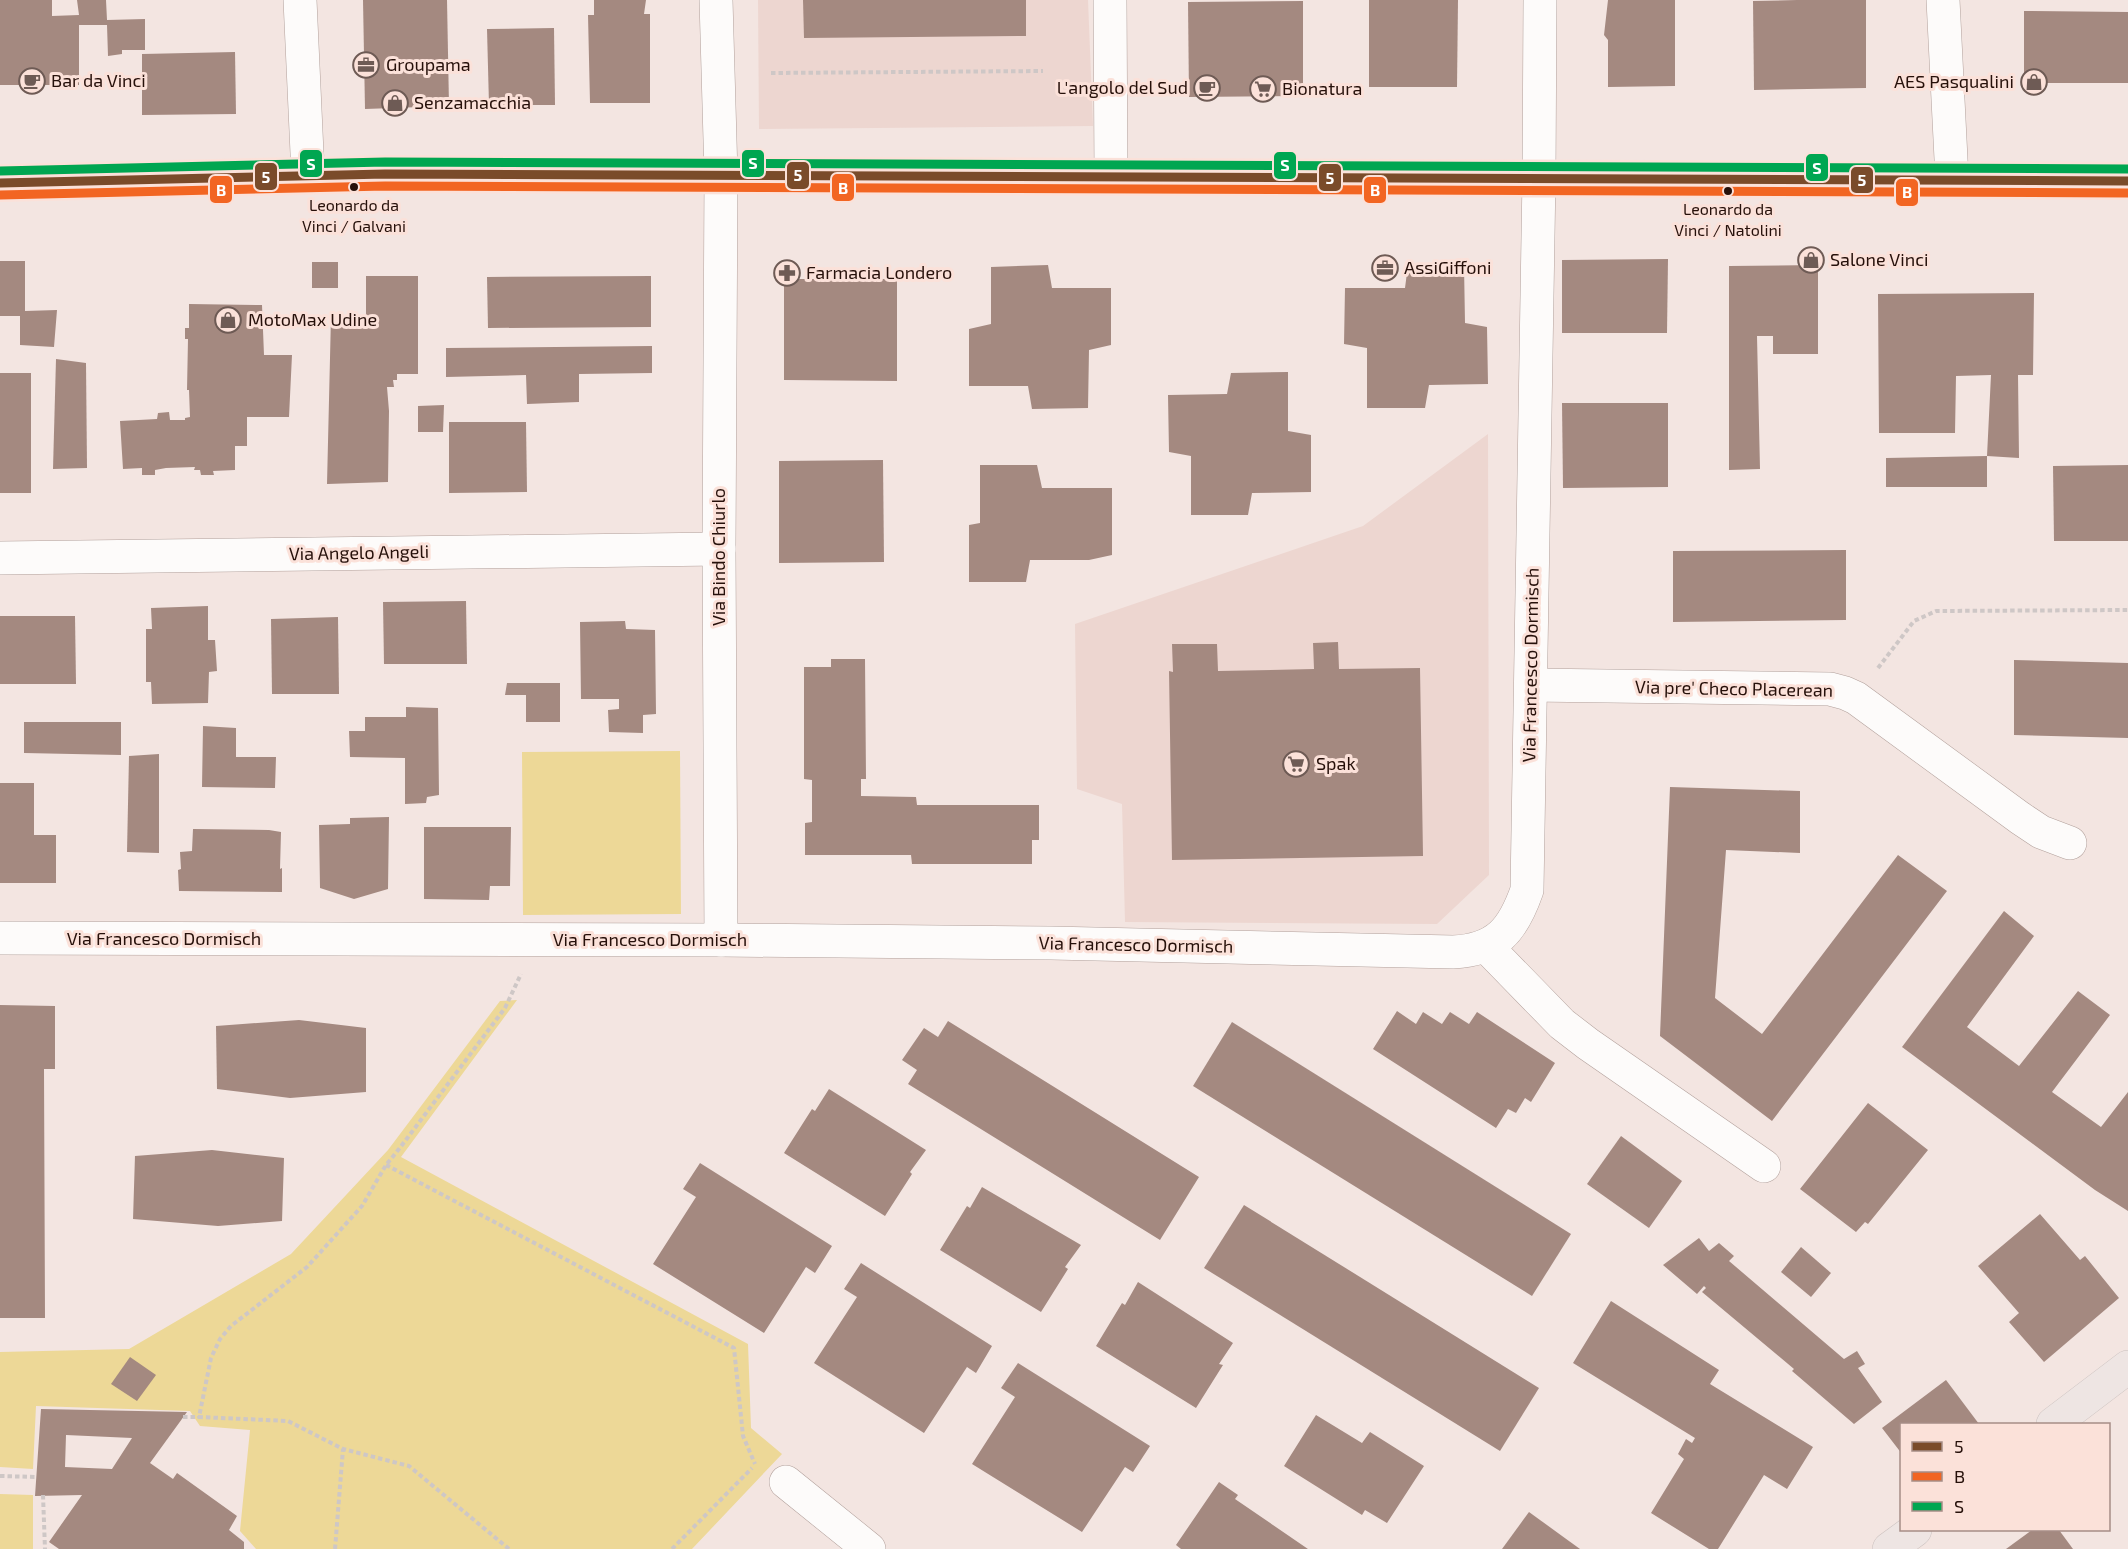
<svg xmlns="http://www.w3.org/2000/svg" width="2128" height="1549" font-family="'Exo 2',sans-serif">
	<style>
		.built { fill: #edd6d0 }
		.green { fill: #edd897 }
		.building { fill: #a48980; fill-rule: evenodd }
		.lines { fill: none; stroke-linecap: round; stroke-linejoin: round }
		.minor-casing { stroke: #b2a09b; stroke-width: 34 }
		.major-casing { stroke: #cbc1bf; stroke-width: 34 }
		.path { stroke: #cec7c6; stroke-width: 4; stroke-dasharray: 4.5 3; stroke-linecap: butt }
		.minor { stroke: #fdfbfa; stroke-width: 33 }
		.major { stroke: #eee5e3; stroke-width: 33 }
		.bus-1-casing { stroke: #fbe1d9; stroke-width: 14 }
		.bus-2-casing { stroke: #fbe1d9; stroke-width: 14 }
		.bus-3-casing { stroke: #fbe1d9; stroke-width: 14 }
		.bus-1 { stroke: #7a4b2a; stroke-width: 9 }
		.bus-2 { stroke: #f26522; stroke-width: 9 }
		.bus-3 { stroke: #00a651; stroke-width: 9 }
		.bus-dot { fill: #26100a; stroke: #fbe1d9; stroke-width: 2 }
		.labels { text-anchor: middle; stroke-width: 6; stroke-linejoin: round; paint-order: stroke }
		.bus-label { font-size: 16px; fill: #26100a; stroke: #fbe1d9 }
		.poi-label { font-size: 18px; fill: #26100a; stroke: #fbe1d9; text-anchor: start }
		.street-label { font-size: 18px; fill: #26100a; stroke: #fbe1d9 }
		.line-badge { stroke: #fbe1d9; stroke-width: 2 }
		.badge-label { font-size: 16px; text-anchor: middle; font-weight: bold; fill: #fff }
	</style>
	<rect width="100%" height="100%" fill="#f3e5e1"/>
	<g class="built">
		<path d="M758,0h330l5,126 -334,3z"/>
		<path d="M1488,434l1,441 -52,49 -312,-2 -3,-118 -45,-15 -2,-165 288,-98z"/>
	</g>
	<g class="green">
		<path d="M680,751l1,163 -158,1 -1,-163z"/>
		<path d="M517,1000l-116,157 347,187 3,84 31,26 -90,95h-436l-16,-18 10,-101 -50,-4 -10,-15 -154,-5 -3,63 -33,-2v-115l129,-3 162,-95 97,-104 112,-149z"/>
		<path d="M0,1494l33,1v54h-33z"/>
	</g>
	<g class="building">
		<path d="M0,0h52v16l27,-1 -2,-15h29l1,20 38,-1v31h-23v4l-14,2 -1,-31h-28v60h-79z"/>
		<path d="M363,0h84l2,106 -84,3z"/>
		<path d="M594,0h52l-2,14h6v89h-60l-2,-88h6z"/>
		<path d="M803,0h223v36l-222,2z"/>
		<path d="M1369,0h89l-1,87h-88z"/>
		<path d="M1608,0h67v86l-67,1v-47l-4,-5z"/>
		<path d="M1797,0h69v88l-112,2 -1,-89z"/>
		<path d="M1303,1v95l-114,1 -1,-95z"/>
		<path d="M2024,11l104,1v71h-104z"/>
		<path d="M554,28l1,77h-66l-2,-76z"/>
		<path d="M235,52l1,62 -94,1v-61z"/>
		<path d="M1668,259l-1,74h-105v-73z"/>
		<path d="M0,261h25v50l32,-1 -3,37 -34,-2v-29h-20z"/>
		<rect x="312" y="262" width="26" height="26"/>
		<path d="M1048,265l4,23h59v57l-22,5 -1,58 -56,1 -4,-23h-59v-57l22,-5v-57z"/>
		<path d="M1408,265h56l1,58 22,4 1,57 -59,1 -4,23h-58v-60l-23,-4 1,-56h60z"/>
		<path d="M1818,265v89h-45v-18h-16l3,133 -31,1v-204z"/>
		<path d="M366,276h52v98h-21v6h-4l1,7h-7l2,24 -1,71 -61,2 4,-168 35,-1z"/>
		<path d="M651,276v51l-163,1 -1,-51z"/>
		<path d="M784,279h113v102l-113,-1z"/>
		<path d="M2034,293l-1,82h-15l1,83 -32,-2 4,-81 -35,1 -1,57h-76l-1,-139z"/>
		<path d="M189,304l73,1 2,50h28l-3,62h-42v29h-12v24l-22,1 1,4h-13l-1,-5h-6l1,-3 -29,1 -11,2v5h-13v-7l-19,1 -3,-48 37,-2 1,-6 11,-1 1,8h15v-2l5,-1 -1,-27h-2l1,-51h-3v-11h4z"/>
		<path d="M652,346v27l-73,1v28l-52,2 -1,-29 -80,2v-29z"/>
		<path d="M56,359l30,4 1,105 -34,1z"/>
		<path d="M1288,372v59l23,4v57l-59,1 -4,22h-57v-59l-22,-4 -1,-57 59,-1 4,-21z"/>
		<rect x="0" y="373" width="31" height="120"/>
		<path d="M1562,403h106v84l-105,1z"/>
		<path d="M444,405l-1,27h-25v-26z"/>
		<path d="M449,422h77l1,70 -78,1z"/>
		<path d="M1987,456v31h-101v-29z"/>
		<path d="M883,460l1,102 -105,1v-102z"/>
		<path d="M980,465h57l5,23h70v67l-23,5h-59l-4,22h-57v-57l11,-2z"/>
		<path d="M2128,465v76h-74l-1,-75z"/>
		<path d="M1846,550v70l-173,2v-71z"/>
		<path d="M466,601l1,63h-83l-1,-62z"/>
		<path d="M208,606v34h7l2,31 -8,1 -1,31 -56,1 -1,-22h-5v-53h6l-1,-21z"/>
		<path d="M0,616h75l1,68h-76z"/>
		<path d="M338,617l1,77h-67l-1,-75z"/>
		<path d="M625,621l1,8 29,1 1,84 -13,1v18l-34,-1 -1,-22 11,-1v-10h-38l-1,-77z"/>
		<path d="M1338,642l1,27 81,-1 3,188 -251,4 -3,-189 4,1 -1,-28h45l1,27 96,-2 -1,-26z"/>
		<path d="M831,659h34l1,120h-5v17l55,1 1,8h122v35h-7v24h-120l-1,-9h-106v-32l7,-1v-42l-8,-1v-112h27z"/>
		<path d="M2014,660l114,3v75l-114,-3z"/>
		<path d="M507,683h53v39h-34v-27h-21z"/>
		<path d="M406,707l32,1 1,87 -12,2 -1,6 -21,1v-46l-55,-1 -1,-26h16v-14h41z"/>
		<path d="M24,722h97v33l-97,-2z"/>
		<path d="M203,726l33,2v29h40l-1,31 -73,-1z"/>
		<path d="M159,754v99l-32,-1 2,-96z"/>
		<path d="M0,783h34v52h22v48h-56z"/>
		<path d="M1670,787l130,4v62l-74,-3 -11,148 47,36 136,-179 49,36 -175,230 -112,-85z"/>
		<path d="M389,817l-1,72 -34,10 -34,-11 -1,-63 31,-1v-6z"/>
		<path d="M424,827h87l-1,59h-20l-1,14 -65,-1z"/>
		<path d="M193,829l76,1 12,2 -1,37 2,-1v24l-103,-1 -1,-21 3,-1 -1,-17 12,-1z"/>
		<path d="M2004,911l30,25 -67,91 52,39 59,-75 32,24 -58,77 49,35 27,-35v119l-33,-21 -193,-143z"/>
		<path d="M0,1005l55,1v63h-11l1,249h-45z"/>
		<path d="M1397,1011l19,13 7,-12 19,12 8,-12 19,12 8,-12 78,51 -24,39 -6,-4 -9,15 -8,-4 -12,19 -123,-79z"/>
		<path d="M299,1020l67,8v64l-76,6 -73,-9 -1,-63z"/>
		<path d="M948,1021l251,156 -39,63 -252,-156 9,-14 -15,-10 22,-32 14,9z"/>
		<path d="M1232,1022l339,212 -39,62 -339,-210z"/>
		<path d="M829,1089l97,61 -16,22 2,2 -27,42 -101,-63 28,-44 3,2z"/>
		<path d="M1868,1103l60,47 -60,74 -3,-2 -9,10 -56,-43z"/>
		<path d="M1621,1136l61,45 -33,47 -62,-44z"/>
		<path d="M212,1150l72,8 -2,63 -64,5 -85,-7 2,-63z"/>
		<path d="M700,1163l132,83 -17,27 -9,-6 -42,66 -111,-69 43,-67 -13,-8z"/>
		<path d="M982,1187l99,58 -16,22 3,2 -27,43 -101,-62 27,-44 3,2z"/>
		<path d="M1244,1205l295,183 -39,63 -296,-183z"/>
		<path d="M2040,1214l40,46 5,-4 34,42 -75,64 -35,-40 10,-9 -41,-47z"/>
		<path d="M1699,1238l10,13 10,-8 15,13 -5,5 115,98 13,-8 8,13 -7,4 24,34 -28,22 -62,-53 2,-2 -92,-77 4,-4 -2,-2 -7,8 -34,-29z"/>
		<path d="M1801,1247l30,26 -20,24 -30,-25z"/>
		<path d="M861,1263l131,83 -16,27 -9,-6 -43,66 -110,-70 43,-66 -13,-8z"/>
		<path d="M1138,1282l95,61 -14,21 4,1 -27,43 -100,-62 26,-43 3,2z"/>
		<path d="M1611,1301l108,69 -9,14 103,63 -26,42 -23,-14 -46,74h-9l-58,-36 33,-54 -6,-5 8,-15 6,4 3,-5 -122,-75z"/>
		<path d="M130,1357l26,18 -19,26 -26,-17z"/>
		<path d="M1018,1363l132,83 -17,26 -8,-5 -43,65 -110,-68 43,-67 -14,-9z"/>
		<path d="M1946,1380l33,44h-77v30l-20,-26z"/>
		<path d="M41,1409l146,3 -37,51 23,16 4,-6 60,43 -8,14 15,12v7h-185l-10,-7 33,-47 -47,1zM66,1435l66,3 -20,31 -47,-2z"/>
		<path d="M1316,1415l46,28 8,-11 54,34 -37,57 -22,-13 -3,5 -78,-49z"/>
		<path d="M1219,1482l19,13 -3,4 73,50h-127l-5,-4z"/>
		<path d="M1529,1512l51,37h-78z"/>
		<path d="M2032,1530h27l14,19h-67z"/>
	</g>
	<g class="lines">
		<g class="minor-casing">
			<g id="minor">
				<path d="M300,0l8,175"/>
				<path d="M716,0l5,175 -2,374 2,391"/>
				<path d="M1110,0l1,176"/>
				<path d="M1943,0l9,179"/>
				<path d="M0,558l719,-9"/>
				<path d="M1531,685l299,4 15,4 11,5 164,120 21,14 29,11"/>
				<path d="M0,938l721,2 330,3 402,9c44,-2 60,-22 74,-62l12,-713 1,-177"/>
				<path d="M1486,946l76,78 26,20 176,122"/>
				<path d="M786,1482l83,67"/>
			</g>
		</g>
		<g class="major-casing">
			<g id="major">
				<path d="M0,183l385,-9 1743,7"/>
				<path d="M2053,1424l75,-57"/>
				<path d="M1889,1549l26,-19"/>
			</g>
		</g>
		<g class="path">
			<path d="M771,73l272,-2"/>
			<path d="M1878,668l36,-47 22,-10 192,-1"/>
			<path d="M386,1165l348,183 9,88 12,28"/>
			<path d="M183,1417h16"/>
			<path d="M0,1476l37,1"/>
			<path d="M43,1495l2,54"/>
			<path d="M335,1549l8,-100"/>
			<path d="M509,1549l-100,-83 -66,-17 -55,-28 -89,-4 12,-59 9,-19 11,-13 76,-59 55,-61 24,-41 13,-16 106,-141 16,-34"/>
			<path d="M672,1549l80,-81"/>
		</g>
		<use href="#minor" class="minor"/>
		<use href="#major" class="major"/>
		<g class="bus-1-casing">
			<path id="bus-1" d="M0,183l385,-9 1743,7"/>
		</g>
		<g class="bus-2-casing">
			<path id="bus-2" d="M0,195l385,-9 1743,7"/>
		</g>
		<g class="bus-3-casing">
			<path id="bus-3" d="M0,171l385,-9 1743,7"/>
		</g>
		<use href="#bus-1" class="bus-1"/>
		<use href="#bus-2" class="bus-2"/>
		<use href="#bus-3" class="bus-3"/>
	</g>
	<defs>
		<g id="office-ring" transform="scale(1.35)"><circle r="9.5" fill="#fbe1d9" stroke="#6e5b55" stroke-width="1.5"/><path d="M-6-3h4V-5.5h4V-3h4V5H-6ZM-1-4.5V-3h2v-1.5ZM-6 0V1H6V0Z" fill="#6e5b55"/></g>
		<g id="cafe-ring" transform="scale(1.35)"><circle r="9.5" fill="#fbe1d9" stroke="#6e5b55" stroke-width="1.5"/><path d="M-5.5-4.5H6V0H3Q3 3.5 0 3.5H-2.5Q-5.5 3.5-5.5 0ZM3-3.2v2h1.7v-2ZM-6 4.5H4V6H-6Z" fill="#6e5b55"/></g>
		<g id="shop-ring" transform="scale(1.35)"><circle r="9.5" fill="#fbe1d9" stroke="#6e5b55" stroke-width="1.5"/><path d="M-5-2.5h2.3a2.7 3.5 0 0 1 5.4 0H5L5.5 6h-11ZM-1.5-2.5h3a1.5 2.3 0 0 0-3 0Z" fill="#6e5b55"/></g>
		<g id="supermarket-ring" transform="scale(1.35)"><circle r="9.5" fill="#fbe1d9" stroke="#6e5b55" stroke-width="1.5"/><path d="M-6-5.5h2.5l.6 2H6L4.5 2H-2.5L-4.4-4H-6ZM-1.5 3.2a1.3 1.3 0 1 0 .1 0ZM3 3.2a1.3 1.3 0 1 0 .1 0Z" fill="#6e5b55"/></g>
		<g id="pharmacy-ring" transform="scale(1.35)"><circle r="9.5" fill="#fbe1d9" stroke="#6e5b55" stroke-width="1.5"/><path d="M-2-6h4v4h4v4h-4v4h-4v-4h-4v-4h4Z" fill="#6e5b55"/></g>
	</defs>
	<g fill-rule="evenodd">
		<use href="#office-ring" x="366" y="65"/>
		<use href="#cafe-ring" x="32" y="81"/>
		<use href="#shop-ring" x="2034" y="82"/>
		<use href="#cafe-ring" x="1207" y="88"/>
		<use href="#supermarket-ring" x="1263" y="89"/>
		<use href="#shop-ring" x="395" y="103"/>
		<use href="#shop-ring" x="1811" y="260"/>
		<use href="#office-ring" x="1385" y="268"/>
		<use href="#pharmacy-ring" x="787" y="273"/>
		<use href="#shop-ring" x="228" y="320"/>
		<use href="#supermarket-ring" x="1296" y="764"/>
	</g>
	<g class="bus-dot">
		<circle cx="354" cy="187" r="5"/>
		<circle cx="1728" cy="191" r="5"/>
	</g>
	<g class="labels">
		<g class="bus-label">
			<text x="354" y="211">Leonardo da<tspan x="354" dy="21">Vinci / Galvani</tspan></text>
			<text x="1728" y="215">Leonardo da<tspan x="1728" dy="21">Vinci / Natolini</tspan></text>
		</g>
		<g class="poi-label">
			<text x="386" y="71">Groupama</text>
			<text x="51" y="87">Bar da Vinci</text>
			<text x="2014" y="88" text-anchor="end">AES Pasqualini</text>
			<text x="1188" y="94" text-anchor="end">L'angolo del Sud</text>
			<text x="1282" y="95">Bionatura</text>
			<text x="414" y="109">Senzamacchia</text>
			<text x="1830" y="266">Salone Vinci</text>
			<text x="1404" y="274">AssiGiffoni</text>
			<text x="806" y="279">Farmacia Londero</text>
			<text x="248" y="326">MotoMax Udine</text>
			<text x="1316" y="770">Spak</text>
		</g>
		<g class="street-label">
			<text transform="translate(359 553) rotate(-1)" y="6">Via Angelo Angeli</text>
			<text transform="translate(719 557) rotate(-90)" y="6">Via Bindo Chiurlo</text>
			<text transform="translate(1531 665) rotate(-89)" y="6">Via Francesco Dormisch</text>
			<text transform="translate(1734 689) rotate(1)" y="6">Via pre' Checo Placerean</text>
			<text x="164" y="945">Via Francesco Dormisch</text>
			<text x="650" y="946">Via Francesco Dormisch</text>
			<text transform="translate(1136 945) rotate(1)" y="6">Via Francesco Dormisch</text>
		</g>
	</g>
	<g class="line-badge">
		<rect x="741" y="149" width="24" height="29" rx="6" fill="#00a651"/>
		<rect x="299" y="149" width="24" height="29" rx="6" fill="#00a651"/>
		<rect x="1273" y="151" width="24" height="29" rx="6" fill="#00a651"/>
		<rect x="1805" y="153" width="24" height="29" rx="6" fill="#00a651"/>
		<rect x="786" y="161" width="24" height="29" rx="6" fill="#7a4b2a"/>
		<rect x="254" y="162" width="24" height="29" rx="6" fill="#7a4b2a"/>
		<rect x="1318" y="163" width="24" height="29" rx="6" fill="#7a4b2a"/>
		<rect x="1850" y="166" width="24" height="28" rx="6" fill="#7a4b2a"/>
		<rect x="831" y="173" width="24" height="29" rx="6" fill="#f26522"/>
		<rect x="209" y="175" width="24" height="29" rx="6" fill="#f26522"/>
		<rect x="1363" y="176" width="24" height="28" rx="6" fill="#f26522"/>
		<rect x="1895" y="178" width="24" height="29" rx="6" fill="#f26522"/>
	</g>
	<g class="badge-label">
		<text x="753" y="169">S</text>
		<text x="311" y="170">S</text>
		<text x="1285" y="171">S</text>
		<text x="1817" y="174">S</text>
		<text x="798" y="181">5</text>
		<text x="266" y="183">5</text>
		<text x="1330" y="184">5</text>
		<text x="1862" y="186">5</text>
		<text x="843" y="194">B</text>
		<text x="221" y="196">B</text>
		<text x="1375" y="196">B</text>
		<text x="1907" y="198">B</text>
	</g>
	<rect x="1900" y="1423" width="210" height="108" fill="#fbe1d9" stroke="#a68d86" stroke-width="1.5"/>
	<rect x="1912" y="1442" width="30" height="9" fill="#7a4b2a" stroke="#a68d86" stroke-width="1.5"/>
	<text x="1954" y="1453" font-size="18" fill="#26100a">5</text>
	<rect x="1912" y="1472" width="30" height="9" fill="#f26522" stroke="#a68d86" stroke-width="1.5"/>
	<text x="1954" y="1483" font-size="18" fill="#26100a">B</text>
	<rect x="1912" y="1502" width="30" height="9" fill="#00a651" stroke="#a68d86" stroke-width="1.5"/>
	<text x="1954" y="1513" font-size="18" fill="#26100a">S</text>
</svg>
